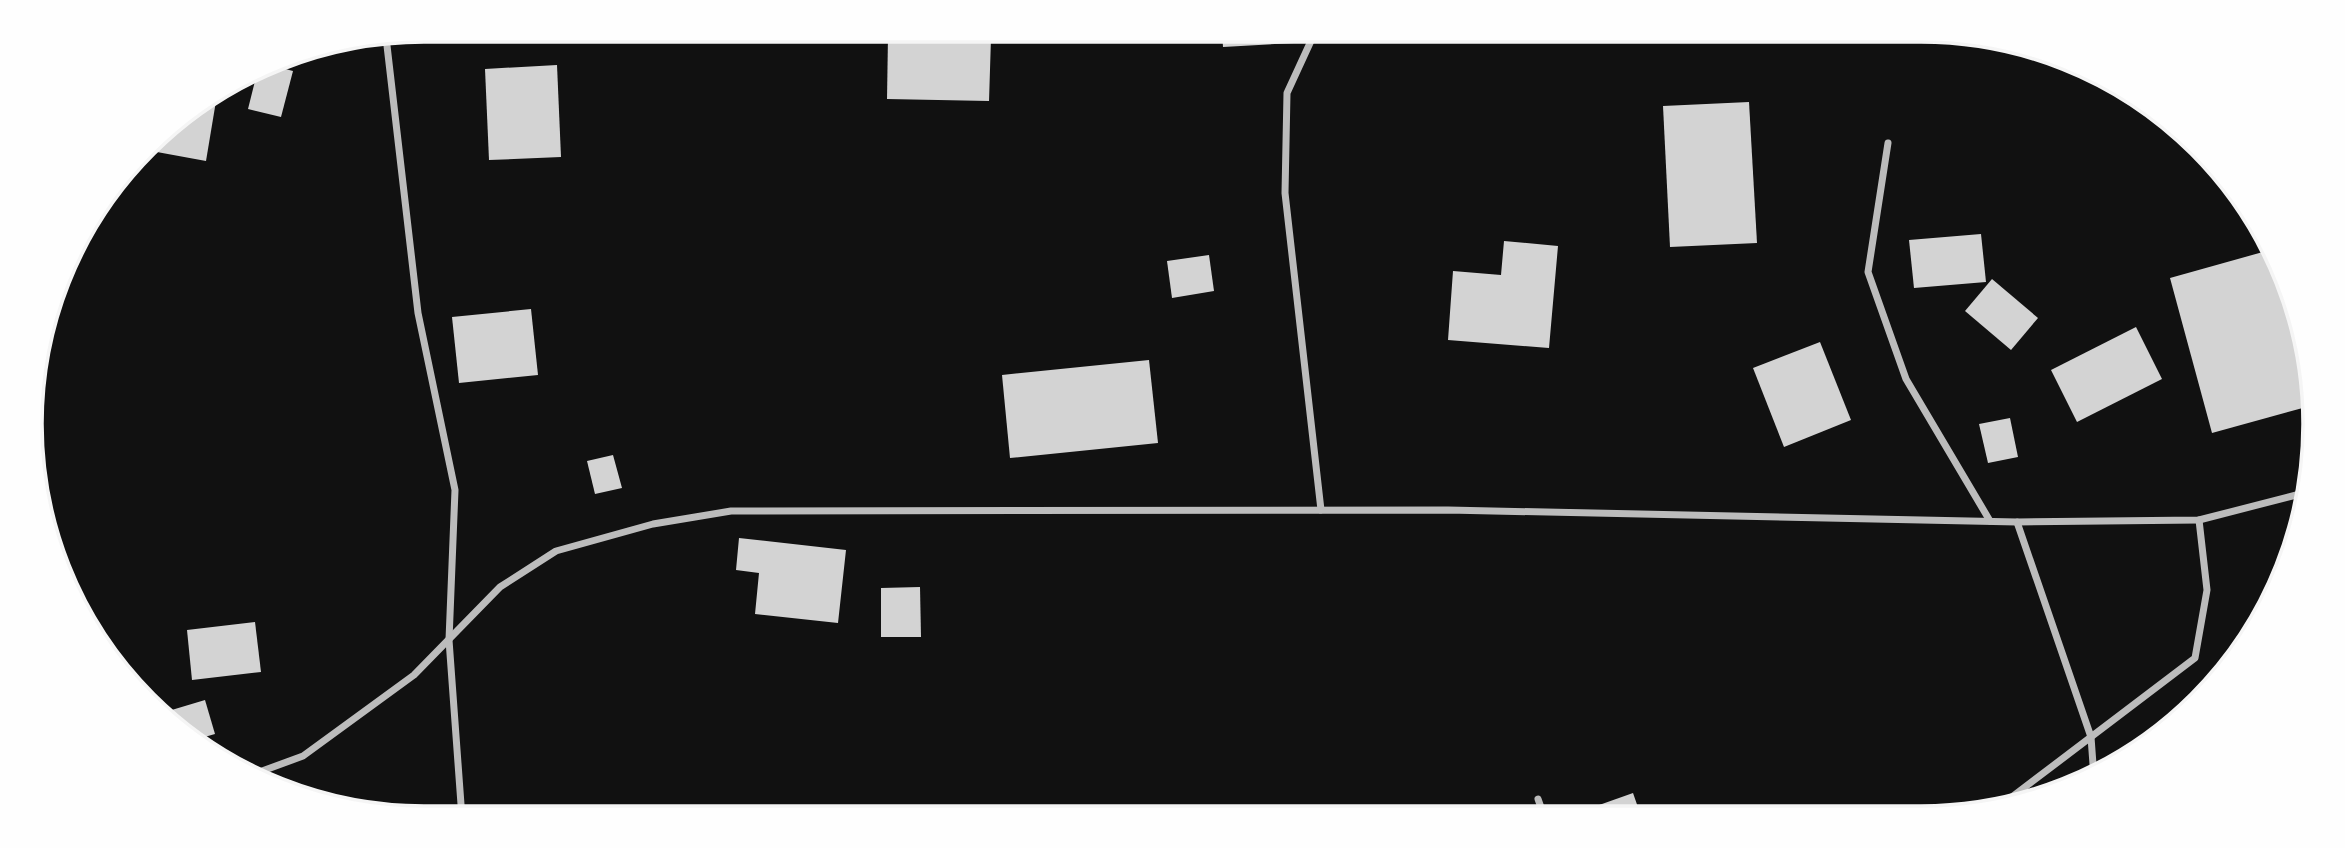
<svg xmlns="http://www.w3.org/2000/svg" width="2345" height="848" font-family="'Asap Condensed',sans-serif">
	<style>
		.building { fill: #d3d3d3 }
		.lines { fill: none; stroke-linecap: round; stroke-linejoin: round }
		.minor { stroke: #bcbcbc; stroke-width: 7 }
		.rim { fill: none; stroke: #f5f5f5; stroke-width: 3.5 }
	</style>
	<rect width="100%" height="100%" fill="#111"/>
	<g class="building">
		<path d="M1222,30h71l1,13 -71,4z"/>
		<path d="M888,35l103,2 -2,64 -102,-2z"/>
		<path d="M266,64l27,7 -12,46 -33,-8 10,-40z"/>
		<path d="M557,65l4,92 -72,3 -4,-91z"/>
		<path d="M217,95l-11,66 -60,-11 18,-22z"/>
		<path d="M1749,102l8,141 -87,4 -7,-141z"/>
		<path d="M1981,234l5,48 -72,6 -5,-48z"/>
		<path d="M1504,241l54,5 -9,102 -101,-8 5,-69 48,4z"/>
		<path d="M2270,250l42,122 -2,34 -98,27 -42,-155z"/>
		<path d="M1209,255l5,36 -42,7 -5,-37z"/>
		<path d="M1992,279l46,39 -27,32 -46,-39z"/>
		<path d="M531,309l7,66 -79,8 -7,-66z"/>
		<path d="M2136,327l26,52 -85,43 -26,-52z"/>
		<path d="M1820,342l31,78 -67,27 -31,-79z"/>
		<path d="M1149,360l9,83 -148,15 -8,-83z"/>
		<path d="M2010,418l8,39 -30,6 -9,-39z"/>
		<path d="M613,455l9,33 -27,6 -8,-33z"/>
		<path d="M739,538l107,12 -8,73 -83,-9 4,-41 -23,-3z"/>
		<path d="M920,587l1,50h-40v-49z"/>
		<path d="M255,622l6,50 -69,8 -5,-50z"/>
		<path d="M205,700l10,34 -21,6 -29,-28z"/>
		<path d="M1633,793l8,23h-70v-1z"/>
	</g>
	<g class="lines">
		<g class="minor">
			<path d="M1316,30l-29,63 -2,100 36,317"/>
			<path d="M386,37l32,276 37,177 -6,150 13,178"/>
			<path d="M1888,143l-20,129 38,107 84,142"/>
			<path d="M2017,522l74,215 3,41"/>
			<path d="M254,774l49,-18 111,-81 86,-88 56,-36 97,-27 78,-13 717,-1 569,12 182,-2 105,-27"/>
			<path d="M1538,799l6,17"/>
			<path d="M2000,806l195,-148 12,-68 -8,-70"/>
		</g>
	</g>
	<path d="M0 0H2345V848H0ZM424 42H1921A382 382 0 0 1 2303 424V424A382 382 0 0 1 1921 806H424A382 382 0 0 1 42 424V424A382 382 0 0 1 424 42Z" fill="#fefefe" fill-rule="evenodd"/>
	<path class="rim" d="M424 42H1921A382 382 0 0 1 2303 424V424A382 382 0 0 1 1921 806H424A382 382 0 0 1 42 424V424A382 382 0 0 1 424 42Z"/>
</svg>
